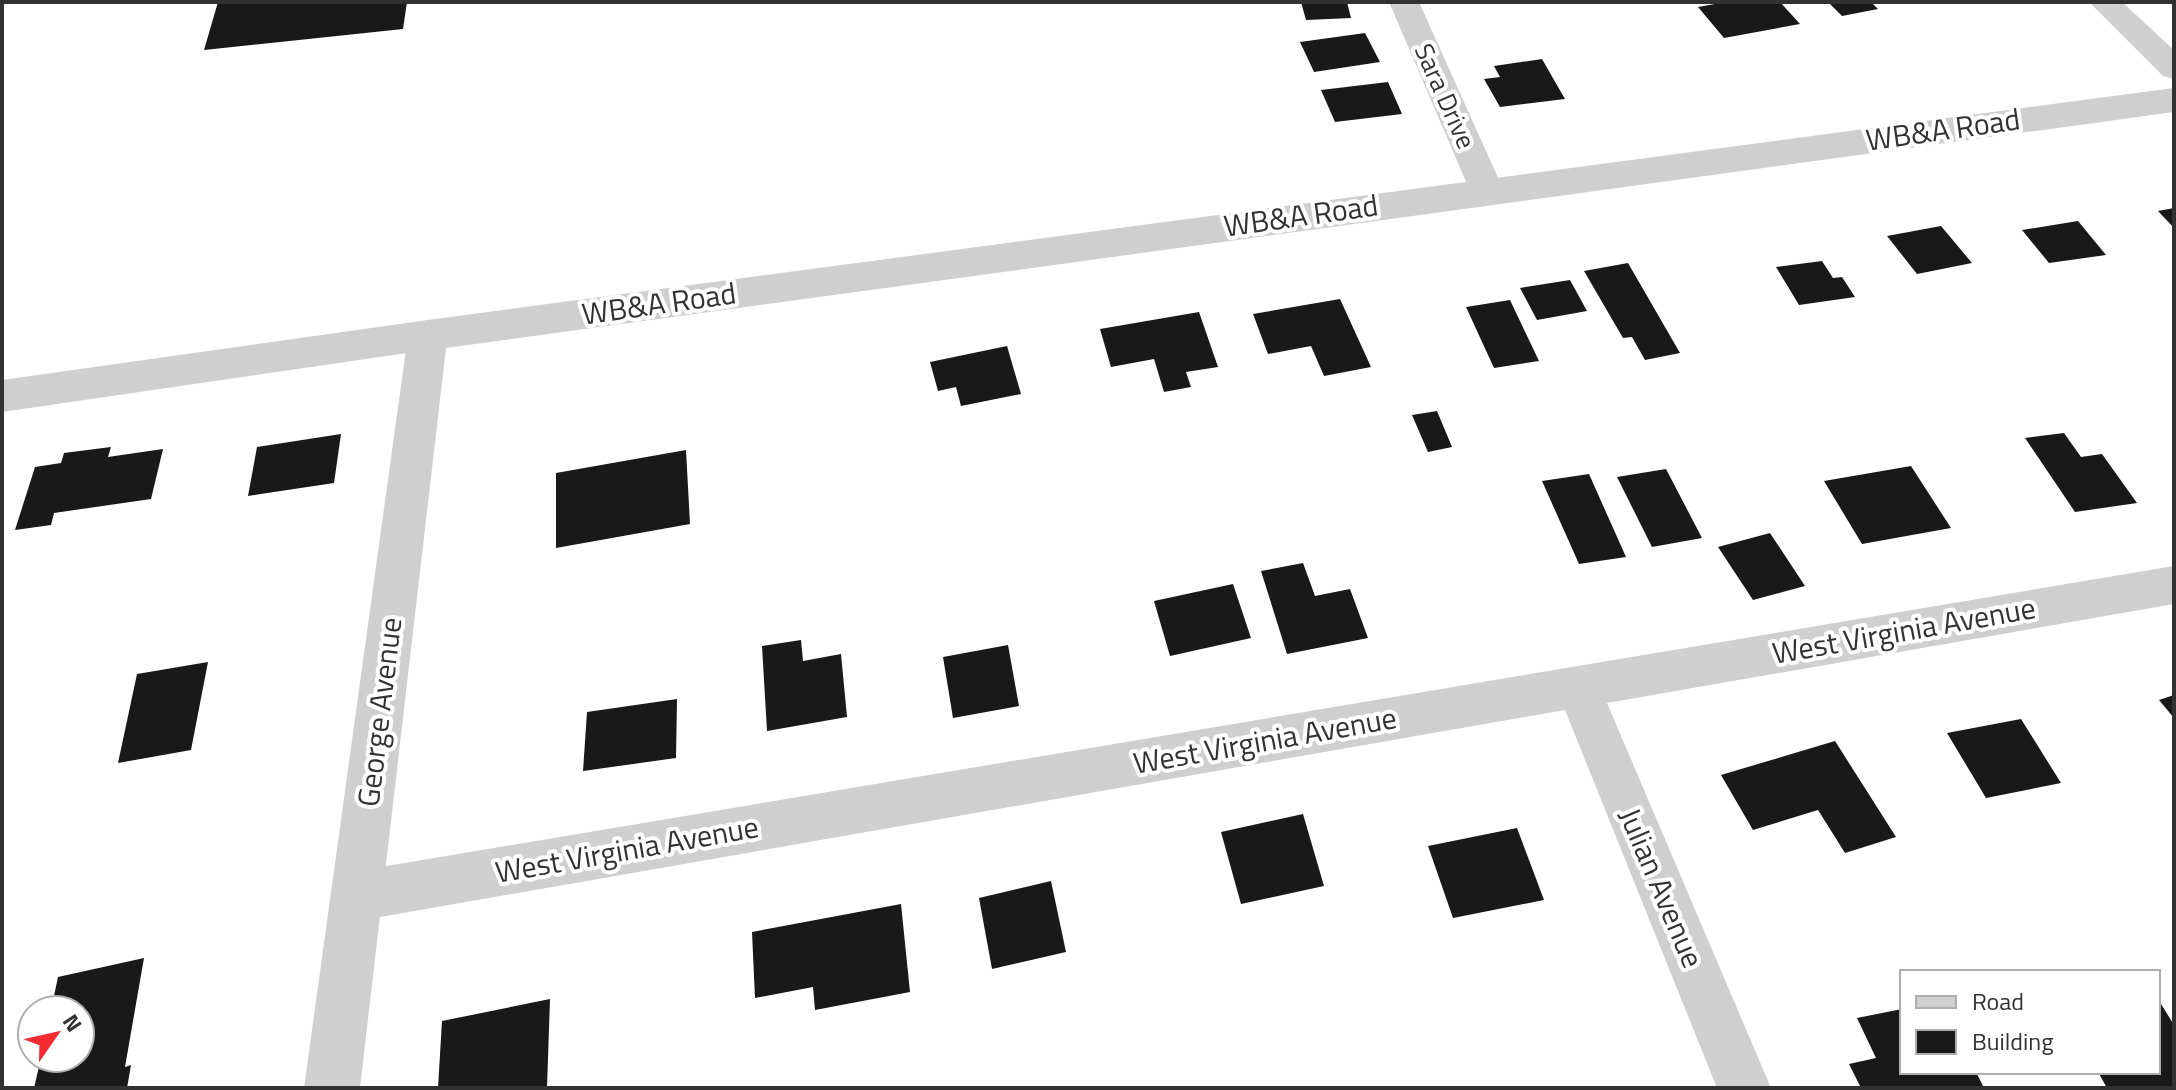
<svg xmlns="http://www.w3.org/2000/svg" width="2176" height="1090" font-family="'Titillium Web',sans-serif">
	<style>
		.building { fill: #191919 }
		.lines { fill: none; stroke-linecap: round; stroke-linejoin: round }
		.minor { fill: #cfcfcf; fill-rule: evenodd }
		.tertiary { fill: #cfcfcf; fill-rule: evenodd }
		.labels { text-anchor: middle; stroke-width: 8; stroke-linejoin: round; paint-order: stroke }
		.far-street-label { font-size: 26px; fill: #323232; stroke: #fff }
		.street-label { font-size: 30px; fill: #323232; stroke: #fff }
	</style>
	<rect width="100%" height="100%" fill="#fff"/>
	<g class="building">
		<path d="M218,2h189l-4,27 -199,21z"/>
		<path d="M1301,2h46l4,16 -45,2z"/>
		<path d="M1726,2h54l20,22 -76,14 -26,-31z"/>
		<path d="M1828,2h43l7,7 -36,7z"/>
		<path d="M1365,33l15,29 -66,10 -14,-30z"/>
		<path d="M1542,59l23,40 -65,8 -16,-28 16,-2 -6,-11z"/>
		<path d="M1388,82l14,32 -67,8 -14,-32z"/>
		<path d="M2174,208v20l-16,-17z"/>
		<path d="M2078,221l28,34 -57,8 -27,-33z"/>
		<path d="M1941,226l31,37 -55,11 -30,-38z"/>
		<path d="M1822,261l11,17 9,-1 13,20 -56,8 -23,-38z"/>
		<path d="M1628,263l52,90 -35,7 -13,-23 -9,1 -39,-67z"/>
		<path d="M1570,280l17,31 -50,9 -17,-32z"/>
		<path d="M1340,299l31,68 -47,9 -13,-30 -43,8 -15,-40z"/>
		<path d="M1510,300l29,61 -45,7 -28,-61z"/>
		<path d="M1199,312l19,55 -32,5 5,15 -27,5 -10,-33 -43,8 -11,-38z"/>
		<path d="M1007,346l14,48 -60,12 -5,-19 -18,4 -8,-29z"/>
		<path d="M1437,411l15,36 -24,5 -16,-37z"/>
		<path d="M2064,433l17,24 21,-3 35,49 -62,9 -50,-74z"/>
		<path d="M341,434l-7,49 -86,13 9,-49z"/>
		<path d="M111,447l-3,10 55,-8 -12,50 -97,14 -3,12 -36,5 20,-63 26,-4 3,-10z"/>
		<path d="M686,450l4,74 -134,24v-75z"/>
		<path d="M1911,466l40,62 -89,16 -38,-63z"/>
		<path d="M1666,469l36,69 -50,9 -35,-70z"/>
		<path d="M1589,474l37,83 -47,7 -37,-83z"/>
		<path d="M1770,533l35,53 -52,14 -35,-53z"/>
		<path d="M1303,563l12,33 35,-7 18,49 -81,16 -26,-83z"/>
		<path d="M1233,584l18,54 -81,18 -16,-55z"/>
		<path d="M801,640l2,21 38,-7 6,63 -80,14 -5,-85z"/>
		<path d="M1008,645l11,61 -66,12 -10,-61z"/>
		<path d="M208,662l-17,88 -73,13 19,-89z"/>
		<path d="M2174,695v23l-15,-18z"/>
		<path d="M677,699l-1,59 -93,13 4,-59z"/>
		<path d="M2021,719l40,64 -75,15 -39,-65z"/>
		<path d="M1835,741l61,96 -51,16 -27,-43 -65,20 -32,-55z"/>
		<path d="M1303,814l21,72 -83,18 -20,-72z"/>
		<path d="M1517,828l27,72 -91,18 -25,-72z"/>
		<path d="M1051,881l15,71 -74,17 -13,-71z"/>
		<path d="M901,904l9,88 -95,18 -2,-23 -58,11 -3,-66z"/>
		<path d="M144,958l-19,109 6,-2 -4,23h-93l7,-30h39v-48h-29l7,-33z"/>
		<path d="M550,999l-3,89h-109l4,-67z"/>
		<path d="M2158,1004h3l13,21v63h-67l-9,-16h60z"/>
		<path d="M1902,1009v63h74l8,16h-123l-12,-24 27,-6 -19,-40z"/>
	</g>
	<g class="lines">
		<g class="minor">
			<path d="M1389,2h30l85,189 -5,9 -12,3 -12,-3 -5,-9z"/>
			<path d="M2089,2h33l52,48v29l-11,-3z"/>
			<path d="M428,320l13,5 6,10 -6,10 -13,5 -426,62v-32z"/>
			<path d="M2174,566v38l-567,99 164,385h-54l-152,-378 -1208,211 -17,-8 -8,-17 8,-17 17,-8z"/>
		</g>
		<path class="tertiary" d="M2174,88v24l-1728,236 -86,740h-56l104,-753 6,-11 14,-4z"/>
	</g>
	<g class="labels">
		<g class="far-street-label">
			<text transform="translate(1445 96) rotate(66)" y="9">Sara Drive</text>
		</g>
		<g class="street-label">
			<text transform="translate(1943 130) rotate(-8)" y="10">WB&amp;A Road</text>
			<text transform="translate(1301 216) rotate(-8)" y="10">WB&amp;A Road</text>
			<text transform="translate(659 304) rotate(-8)" y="10">WB&amp;A Road</text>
			<text transform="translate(1904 631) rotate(-10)" y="10">West Virginia Avenue</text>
			<text transform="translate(380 712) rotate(-83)" y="10">George Avenue</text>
			<text transform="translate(1265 741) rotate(-10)" y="10">West Virginia Avenue</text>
			<text transform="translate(627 850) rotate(-10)" y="10">West Virginia Avenue</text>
			<text transform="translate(1661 888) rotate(67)" y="10">Julian Avenue</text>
		</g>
	</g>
	<rect width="2176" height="1090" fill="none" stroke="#323232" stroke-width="8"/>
	<rect x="1900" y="970" width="260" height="104" fill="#ffffff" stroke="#adadad" stroke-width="2"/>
	<rect x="1916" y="996" width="40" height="12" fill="#cfcfcf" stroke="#adadad" stroke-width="2"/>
	<text x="1972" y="1010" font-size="24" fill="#323232">Road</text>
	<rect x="1916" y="1030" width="40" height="24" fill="#191919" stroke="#adadad" stroke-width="2"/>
	<text x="1972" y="1050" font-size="24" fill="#323232">Building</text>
	<g transform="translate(56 1034) rotate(56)"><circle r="38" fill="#ffffff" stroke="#adadad" stroke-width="2"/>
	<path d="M0-6L14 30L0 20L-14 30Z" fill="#f42a31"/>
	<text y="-12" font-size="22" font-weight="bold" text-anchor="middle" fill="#323232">N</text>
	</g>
</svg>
